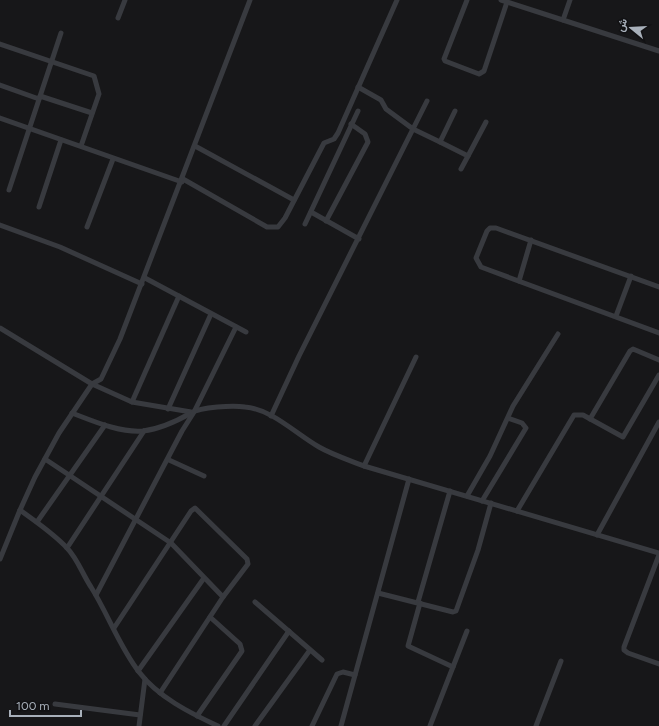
<svg xmlns="http://www.w3.org/2000/svg" width="659" height="726" font-family="Figtree,Vazirmatn,sans-serif">
	<style>
		.lines { fill: none; stroke-linecap: round; stroke-linejoin: round }
		.minor { stroke: #383a3f; stroke-width: 5 }
	</style>
	<rect width="100%" height="100%" fill="#171719"/>
	<g class="lines">
		<g class="minor">
			<path d="M467,0l-23,59 1,2 34,13 5,-3 23,-69"/>
			<path d="M501,0l158,51"/>
			<path d="M118,18l7,-18"/>
			<path d="M563,20l7,-20"/>
			<path d="M0,44l94,32 5,18 -18,52"/>
			<path d="M0,85l39,14"/>
			<path d="M358,87l23,13 5,9 27,20 27,13 15,-31"/>
			<path d="M40,96l52,17"/>
			<path d="M0,118l182,64"/>
			<path d="M440,142l28,14 18,-34"/>
			<path d="M195,146l99,54"/>
			<path d="M461,169l7,-13"/>
			<path d="M183,179l84,48h11l7,-9 39,-75 10,-4 4,-6 59,-133"/>
			<path d="M9,190l52,-157"/>
			<path d="M39,207l22,-67"/>
			<path d="M311,212l48,27"/>
			<path d="M326,221l42,-79 -3,-8 -14,-10"/>
			<path d="M305,224l53,-113"/>
			<path d="M0,225l60,22 82,37"/>
			<path d="M87,227l26,-68"/>
			<path d="M145,278l101,54"/>
			<path d="M519,281l12,-41"/>
			<path d="M659,287l-163,-59h-6l-3,3 -11,27 5,9 8,3 170,63"/>
			<path d="M616,316l15,-40"/>
			<path d="M0,328l92,56 40,18 59,10"/>
			<path d="M132,402l47,-106"/>
			<path d="M168,409l43,-95"/>
			<path d="M72,413c21,8 48,20 71,18 16,-2 34,-10 48,-18 10,-6 42,-8 54,-6 27,2 51,27 74,40 14,8 30,13 45,19l295,87"/>
			<path d="M271,416l28,-60 128,-255"/>
			<path d="M590,419l40,-68 3,-2 26,11"/>
			<path d="M45,459l126,84 52,54"/>
			<path d="M169,460l35,16"/>
			<path d="M364,466l52,-109"/>
			<path d="M467,496l23,-40 23,-50 45,-72"/>
			<path d="M482,501l44,-73 -4,-5 -14,-5"/>
			<path d="M517,511l57,-96h9l40,22 36,-62"/>
			<path d="M37,522l68,-97"/>
			<path d="M597,535l62,-113"/>
			<path d="M67,548l77,-117"/>
			<path d="M659,555l-35,92v3l4,3 31,11"/>
			<path d="M0,559l20,-49"/>
			<path d="M378,593l75,19 3,-1 22,-61 13,-47"/>
			<path d="M96,595l86,-164 12,-19 42,-85"/>
			<path d="M255,602l67,58"/>
			<path d="M418,602l32,-111"/>
			<path d="M420,603l-12,43 45,21"/>
			<path d="M114,628l77,-117 4,-3 52,51 1,5 -25,33 -63,96"/>
			<path d="M138,671l66,-93"/>
			<path d="M55,704l85,11"/>
			<path d="M197,716l45,-65 -2,-7 -30,-27"/>
			<path d="M139,726l6,-47"/>
			<path d="M218,726c-28,-13 -60,-29 -79,-54 -20,-26 -31,-58 -48,-85 -8,-12 -14,-29 -24,-39 -14,-15 -31,-26 -47,-38l15,-33 24,-44 33,-49 9,-5 19,-40 130,-339"/>
			<path d="M224,726l65,-95"/>
			<path d="M255,726l55,-76"/>
			<path d="M312,726l25,-52 6,-2 12,3"/>
			<path d="M341,726l68,-247"/>
			<path d="M430,726l37,-95"/>
			<path d="M536,726l25,-65"/>
		</g>
	</g>
	<g transform="translate(631 28) rotate(288)" stroke="#121214" stroke-width="3" paint-order="stroke">
	<path d="M0-3L7 15L0 10L-7 15Z" fill="#a8b0ba"/>
	<text y="-6" font-size="11" font-weight="bold" text-anchor="middle" fill="#a8b0ba">ش</text>
	</g>
	<path d="M10 710v6h71v-6" fill="none" stroke="#a8b0ba" stroke-width="2"/>
	<text x="16" y="710" font-size="12" fill="#a8b0ba" stroke="#121214" stroke-width="3" paint-order="stroke">100 m</text>
</svg>
